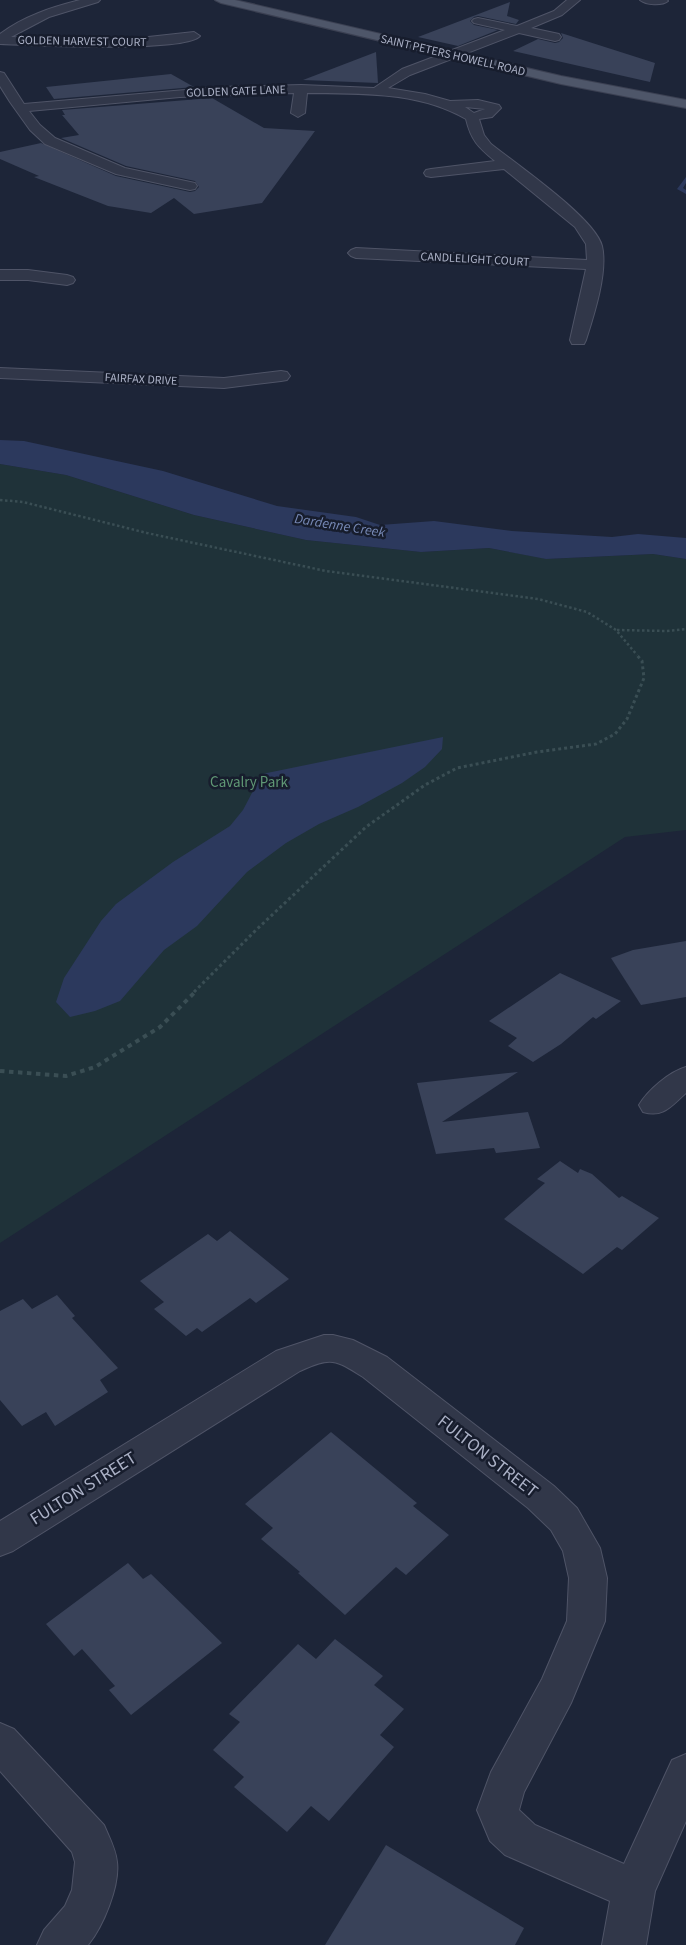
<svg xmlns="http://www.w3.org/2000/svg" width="686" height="1945" font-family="'Source Sans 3',sans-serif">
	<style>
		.green { fill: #1f3239 }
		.water { fill: #2c395d }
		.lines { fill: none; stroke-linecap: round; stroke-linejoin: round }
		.stream { fill: #2c395d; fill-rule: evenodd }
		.building { fill: #394259 }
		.minor-casing { stroke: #4f5467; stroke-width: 2 }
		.major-casing { stroke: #3b4052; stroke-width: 2 }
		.path-far2 { stroke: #3a4e54; stroke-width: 2.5; stroke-dasharray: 2.5 2.5; stroke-linecap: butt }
		.path-far1 { stroke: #3a4e54; stroke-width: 3; stroke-dasharray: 3 3; stroke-linecap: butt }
		.path { stroke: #3a4e54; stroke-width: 4; stroke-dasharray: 4.5 4.5; stroke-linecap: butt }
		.minor { fill: #313749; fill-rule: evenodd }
		.major { fill: #4e5669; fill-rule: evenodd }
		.labels { text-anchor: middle; stroke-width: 5; stroke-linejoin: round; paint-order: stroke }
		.far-street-label { font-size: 12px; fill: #abb1c6; stroke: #171d2d }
		.far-water-label { font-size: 14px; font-style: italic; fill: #7789b6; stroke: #171d2d }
		.park-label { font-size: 15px; fill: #609875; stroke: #171d2d }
		.near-street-label { font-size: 18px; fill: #abb1c6; stroke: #171d2d }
	</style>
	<rect width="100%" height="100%" fill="#1d2538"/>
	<path class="green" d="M0,464l66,11 128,40 112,25 115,12 68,-4 58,11 106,-5 33,5v271l-61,7 -625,406z"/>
	<g class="water">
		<path d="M0,440l24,1 139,30 114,35 79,11 24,8 54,-4 78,10 100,6 26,-3 48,4v21l-33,-5 -107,5 -57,-11 -68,4 -115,-12 -112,-25 -128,-40 -66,-11z"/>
		<path d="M443,737l-1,12 -17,18 -23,16 -44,24 -39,17 -33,19 -39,29 -50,54 -33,24 -44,51 -25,10 -25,6 -14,-15 8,-24 37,-57 15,-17 57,-42 57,-36 13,-16 19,-36z"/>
	</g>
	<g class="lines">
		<path class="stream" d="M686,177v6l-3,5 3,2v4l-9,-5z"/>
	</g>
	<g class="building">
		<path d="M510,2l-3,14 12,4 -3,4 -38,-8 -4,1 -4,4 4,4 24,5 -40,16 -40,-9z"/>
		<path d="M561,33l94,30 -5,19 -137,-31 25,-12 17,4 4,-1 4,-4z"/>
		<path d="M376,52l2,31 -75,-3z"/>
		<path d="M171,74l23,13 -140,12 -8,-12z"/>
		<path d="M212,98l52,30 51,3 -53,72 -68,11 -20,-16 -23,15 -43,-7 -74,-29 5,-1 -39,-17v-7l41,-9 75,33 74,16 5,-1 4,-4 -4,-6 -69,-15 -65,-28 18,-3 -17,-20h3l-3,-5z"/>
		<path d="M686,941v56l-45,8 -30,-47 22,-8z"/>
		<path d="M560,973l61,28 -25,18 -3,-2 -32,27 -28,18 -25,-16 9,-8 -28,-17z"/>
		<path d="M518,1072l-76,50 86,-10 12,36 -44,5 -2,-5 -58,6 -19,-71z"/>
		<path d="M560,1161l18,12 2,-4 12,5 27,24 3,-2 37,22 -37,32 -5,-3 -34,27 -79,-55 41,-36 -8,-4z"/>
		<path d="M230,1231l59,48 -33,24 -6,-5 -48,34 -5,-4 -11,8 -32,-27 10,-7 -24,-21 68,-47 9,7z"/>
		<path d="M57,1295l18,21 -3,2 46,50 -18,12 8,12 -53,34 -9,-14 -24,14 -22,-26v-89l23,-12 9,10z"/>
		<path d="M331,1432l86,71 -4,3 36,29 -43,40 -10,-8 -51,48 -47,-42 2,-1 -39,-33 12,-11 -28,-24z"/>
		<path d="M128,1563l15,16 8,-5 71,69 -91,72 -22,-25 6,-4 -33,-37 -8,7 -28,-32z"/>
		<path d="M335,1639l48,37 -9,9 30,24 -24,26 14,12 -65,74 -18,-15 -24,26 -53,-45 10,-10 -31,-27 27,-28 -11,-8 69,-70 18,15z"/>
		<path d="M386,1845l138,83 -9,17h-190z"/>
	</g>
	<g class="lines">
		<g class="minor-casing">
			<g id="minor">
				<path d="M80,0h20l-2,2 -49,15 -38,20 110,3 73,-8 6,4c-16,17 -170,9 -200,8v-10c24,-18 52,-27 80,-34z"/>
				<path d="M567,0h13l-18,15 -31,13 28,6 2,3 -2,3 -4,1 -36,-8 -109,42 -22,13 37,6 25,7 28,-1 21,5 2,3 -9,9 -13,2 5,16 7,9c25,20 104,74 111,102 6,26 -8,69 -16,94l-2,4h-12l-2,-4 16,-71 -230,-11 -5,-2 -3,-3 3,-3 5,-2 231,12 -1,-16 -11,-17 -71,-58 -73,8 -5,-1 -2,-3 2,-3 5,-1 64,-8c-17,-14 -24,-21 -29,-42 -48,-28 -105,-25 -159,-26l-2,20 -7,4 -7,-4 3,-20 -114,4 -151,14 11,14 15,13 70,30 70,15 2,3 -2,3 -5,1 -74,-16 -71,-30 -15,-14 -20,-28 -10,-16v-14l4,1 20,31 196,-17 81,-2 73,3 28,-19 103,-39 -31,-7 -2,-2 2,-2 4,-1 39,8 37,-15zM465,107l20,2 -11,4z"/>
				<path d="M640,0h27l1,1c-6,5 -22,4 -28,-1z"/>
				<path d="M0,270h28l39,5 6,2 2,3 -2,3 -6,2 -39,-5h-28z"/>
				<path d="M0,368l224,10 57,-7 6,1 3,4 -3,4 -6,1 -57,7 -224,-10z"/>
				<path d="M686,1067v26c-15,13 -22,25 -43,19l-4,-7c9,-15 30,-33 47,-38z"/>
				<path d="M324,1335h9l20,5 34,17 167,129 23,22 23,40 7,30 -2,43 -34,82 -47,89 -5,18 16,15 89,39 48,-104 14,-6v67l-31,70 -9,54h-44l8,-44 -105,-46 -15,-14 -13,-31 14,-38 51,-93 25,-58 2,-43 -6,-27 -12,-21 -23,-22 -165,-131c-28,-18 -32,-20 -63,-6l-287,180 -13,5v-35l276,-170z"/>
				<path d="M0,1723l14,6 90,96c5,12 12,25 13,37 3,24 -14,65 -29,83h-51l7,-15 21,-24 7,-16 3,-28 -3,-10 -72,-81z"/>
			</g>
		</g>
		<g class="major-casing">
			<path id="major" d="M215,0h20l326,76 125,24v8l-125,-24 -340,-81z"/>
		</g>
		<g class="path-far2">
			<path d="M0,500l23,2 124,31 179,38 212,28 49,13 29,18 21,25"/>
			<path d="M617,630l49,1 20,-2"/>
		</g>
		<path class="path-far1" d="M194,992l62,-62 110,-103 59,-42 32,-17 80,-16 59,-8 19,-10 12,-15 17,-41 -2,-17 -6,-7"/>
		<path class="path" d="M0,1071l66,5 29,-9 65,-40 36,-36"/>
		<use href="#minor" class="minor"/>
		<use href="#major" class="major"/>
	</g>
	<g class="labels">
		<g class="far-street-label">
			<text transform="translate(82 41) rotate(1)" y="4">GOLDEN HARVEST COURT</text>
			<text transform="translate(453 55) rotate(13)" y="4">SAINT PETERS HOWELL ROAD</text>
			<text transform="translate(236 91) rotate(-2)" y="4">GOLDEN GATE LANE</text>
			<text transform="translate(475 259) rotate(3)" y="4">CANDLELIGHT COURT</text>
			<text transform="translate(141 379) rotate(3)" y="4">FAIRFAX DRIVE</text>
		</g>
		<g class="far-water-label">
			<text transform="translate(340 525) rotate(9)" y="5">Dardenne Creek</text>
		</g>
		<g class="park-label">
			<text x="249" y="787">Cavalry Park</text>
		</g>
		<g class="near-street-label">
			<text transform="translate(488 1456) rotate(38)" y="6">FULTON STREET</text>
			<text transform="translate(83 1488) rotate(-32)" y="6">FULTON STREET</text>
		</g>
	</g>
</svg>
